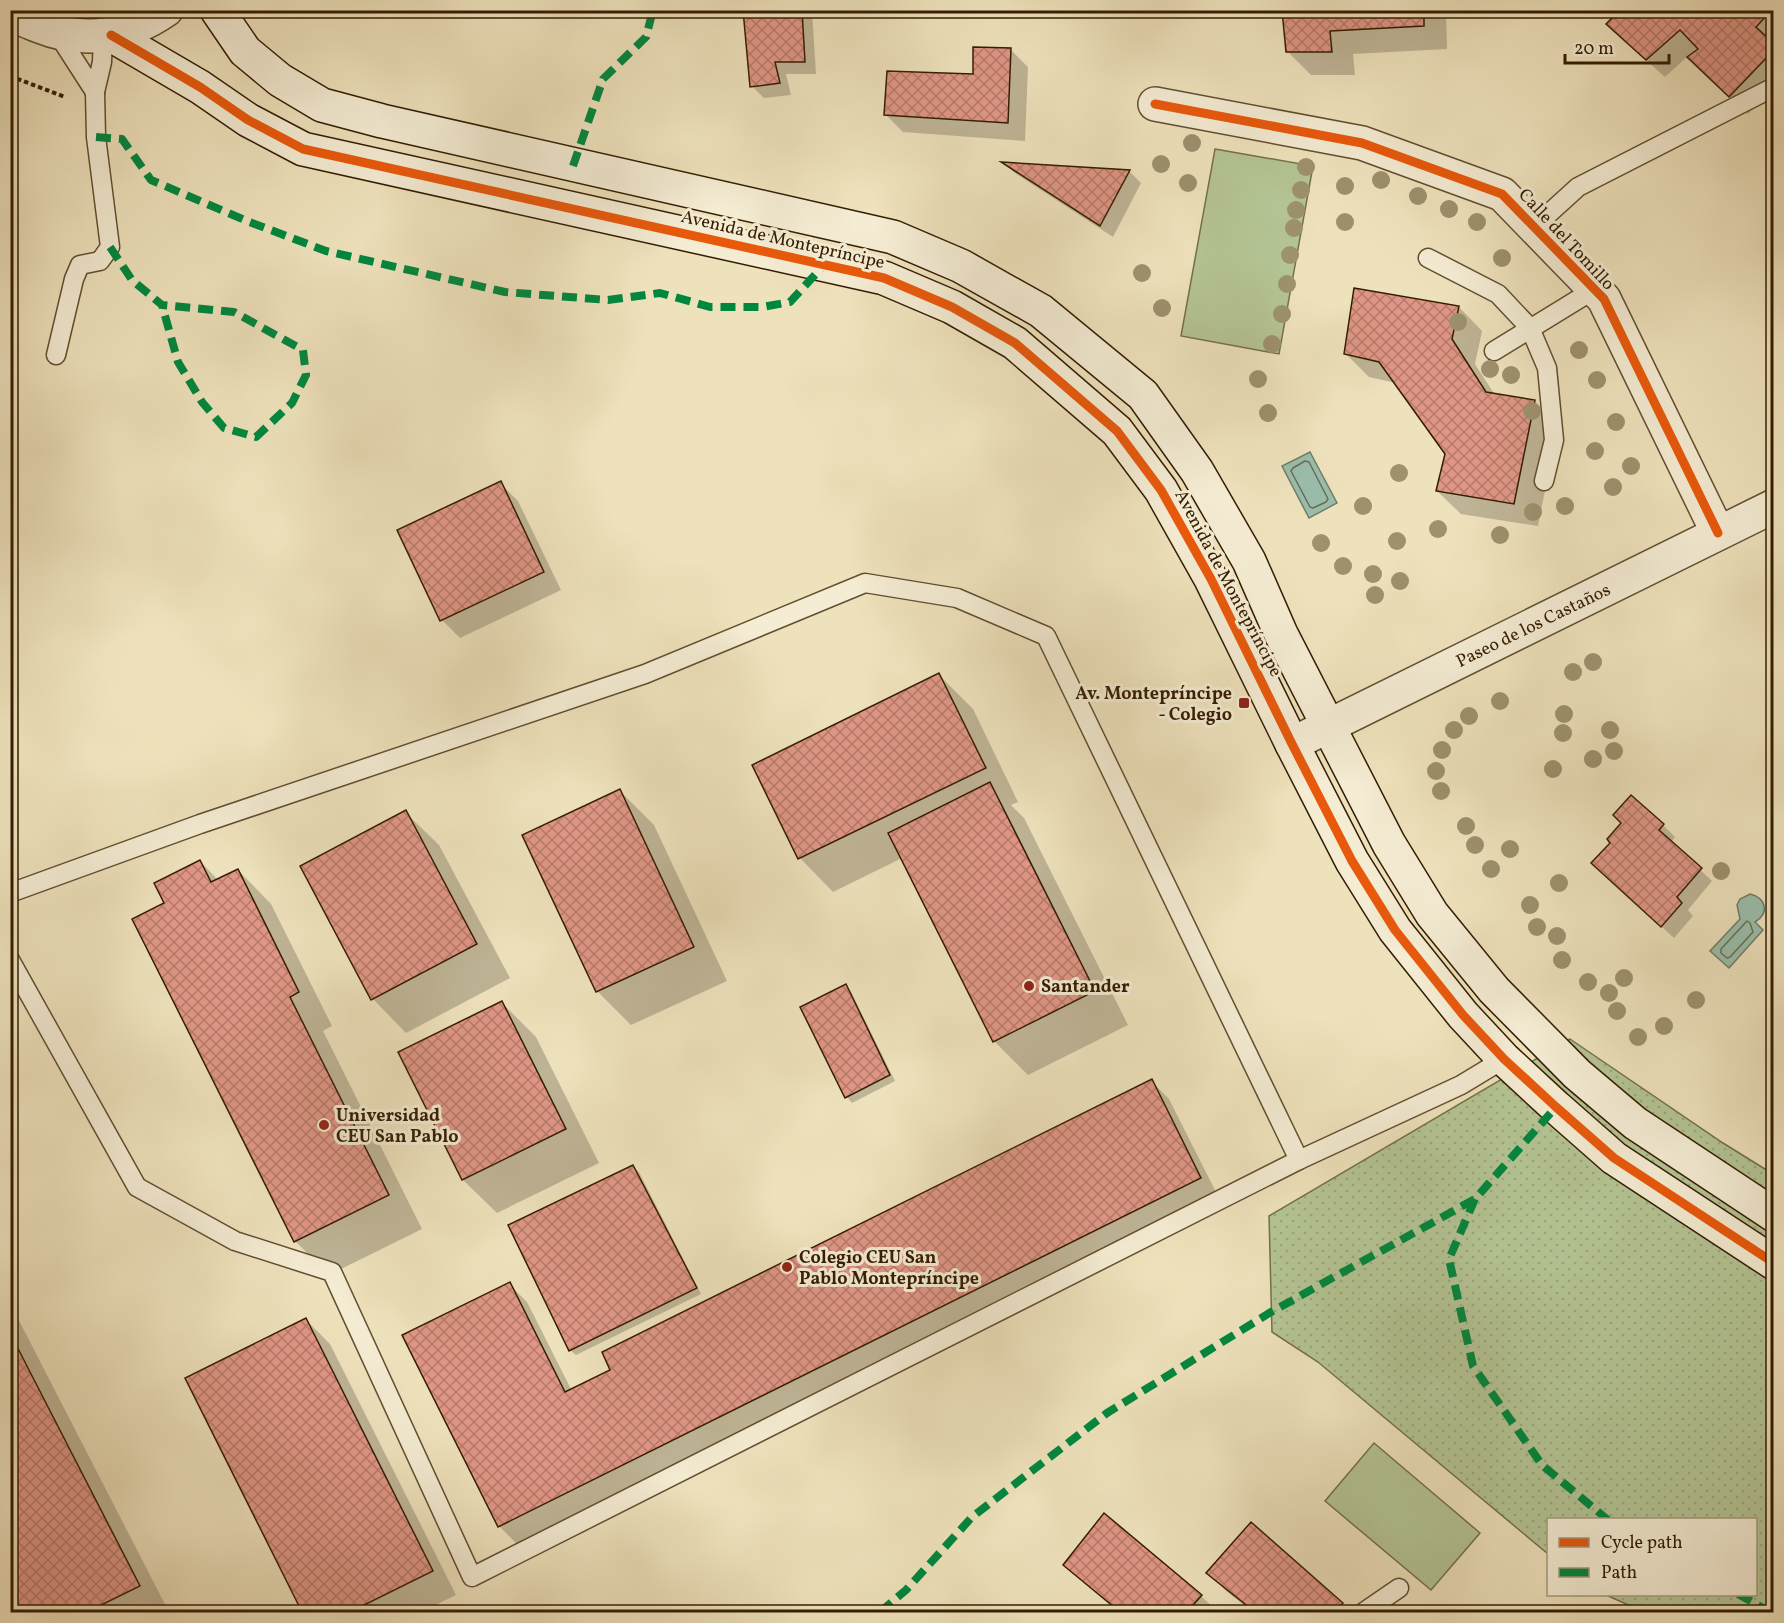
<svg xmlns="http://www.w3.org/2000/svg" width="1784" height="1623" font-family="Vollkorn,serif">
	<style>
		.grass { fill: url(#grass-dots); stroke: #74704b; stroke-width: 1.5 }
		.pitch { fill: #b4c494; stroke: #74704b; stroke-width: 1.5 }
		.water { fill: #9abeac; stroke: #717d68; stroke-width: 1.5 }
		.shadow { fill: #0003 }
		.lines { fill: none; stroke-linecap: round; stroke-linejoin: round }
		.shore { stroke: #676d57; stroke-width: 1.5 }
		.building { fill: url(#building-cross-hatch); stroke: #341c02; stroke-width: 1.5 }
		.lane-casing { stroke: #624e30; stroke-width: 21 }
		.street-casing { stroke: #624e30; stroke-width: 36 }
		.secondary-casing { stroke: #341c02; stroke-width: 36 }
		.path { stroke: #341c02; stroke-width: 4; stroke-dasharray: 4.5 3; stroke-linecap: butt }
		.lane { stroke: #f4ecd3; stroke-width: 18 }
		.street { stroke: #f4ecd3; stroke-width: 33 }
		.secondary { stroke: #f4ecd3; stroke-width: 33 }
		.quiet { stroke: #00873e; stroke-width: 8; stroke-dasharray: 15 8; stroke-linecap: butt }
		.cycleway-casing { stroke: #f4ecd3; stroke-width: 13 }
		.cycleway { stroke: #e8590c; stroke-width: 9 }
		.tree { fill: #9d916e }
		.poi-dot { fill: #8f2418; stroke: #f4ecd3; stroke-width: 2 }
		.labels { text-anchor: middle; stroke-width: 6; stroke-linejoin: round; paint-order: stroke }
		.street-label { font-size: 18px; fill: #341c02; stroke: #f4ecd3 }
		.poi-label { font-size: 18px; font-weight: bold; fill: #341c02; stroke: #f4ecd3; text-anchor: start }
	</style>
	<defs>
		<pattern id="grass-dots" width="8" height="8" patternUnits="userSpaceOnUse" patternTransform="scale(1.5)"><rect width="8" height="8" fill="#b4c494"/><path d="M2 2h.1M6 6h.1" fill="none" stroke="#9ba87e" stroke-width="1.8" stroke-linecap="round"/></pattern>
		<pattern id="building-cross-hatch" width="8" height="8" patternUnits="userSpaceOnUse" patternTransform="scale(1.5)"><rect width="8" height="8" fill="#e09686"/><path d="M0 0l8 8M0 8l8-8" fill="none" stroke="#b67a6b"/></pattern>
	</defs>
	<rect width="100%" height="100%" fill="#eee2bc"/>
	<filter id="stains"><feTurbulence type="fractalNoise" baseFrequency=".00333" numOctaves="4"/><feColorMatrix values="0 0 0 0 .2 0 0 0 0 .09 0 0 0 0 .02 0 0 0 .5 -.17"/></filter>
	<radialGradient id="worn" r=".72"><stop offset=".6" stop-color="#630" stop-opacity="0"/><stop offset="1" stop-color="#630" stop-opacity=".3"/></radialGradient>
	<path class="grass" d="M1570,1039l153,104 50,31v438h-129l-38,-17 150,-1v-74h-208v34l-230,-192 -46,-30 -3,-116z"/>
	<g class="pitch">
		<path d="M1215,149l98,17 -34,188 -98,-18z"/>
		<path d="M1374,1443l106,90 -49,57 -106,-89z"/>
	</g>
	<g class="water">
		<path d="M1310,452l27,51 -28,15 -27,-52z"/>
		<path d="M1750,894c16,4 20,19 5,28l8,8 -34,38 -19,-17 30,-32 -3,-14 3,-6z"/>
	</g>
	<g class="shadow">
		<path d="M744,10h68l4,64h-30l5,21 -27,3 -12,-12z"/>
		<path d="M1284,10h162l1,39 -94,5 2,21h-44l-24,-24z"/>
		<path d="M1622,10h150l2,2v75l-26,27 -60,-58 -23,21 -39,-35z"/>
		<path d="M1010,49l18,18 -3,74 -122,-9 -18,-18 90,-38z"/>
		<path d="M1005,164l124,7 12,12 -28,54 -98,-64z"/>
		<path d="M1459,307l23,24 -7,33 20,31 40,7 23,23 -20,101 -77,-12 -24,-23 10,-37 -51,-71 -27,-6 -24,-24z"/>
		<path d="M500,483l18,18 43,89 -101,48 -18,-18z"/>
		<path d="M939,675l34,34 45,93 -7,3 13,13 104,207 -100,50 -34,-34 -92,-183 -69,34 -33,-34z"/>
		<path d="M620,791l34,34 73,156 -96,44 -34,-34z"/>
		<path d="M405,812l34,33 71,133 -104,55 -33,-34z"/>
		<path d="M1663,825l12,12 -4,5 41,39 -24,29 5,6 -19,22 -69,-63z"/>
		<path d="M200,861l18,19 20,-10 33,34 61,122 -9,5 99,198 -93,46 -34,-34 -129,-337z"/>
		<path d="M845,986l6,6 44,89 -43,22 -5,-6 -45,-90z"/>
		<path d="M502,1003l34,34 63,126 -102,50 -34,-33 -63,-127z"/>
		<path d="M1151,1081l18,18 49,97 -701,348 -18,-18 10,-242 18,18 45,89z"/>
		<path d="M633,1167l6,5 62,122 -125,61 -6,-5z"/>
		<path d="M10,1303l159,309h-159z"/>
		<path d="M306,1320l24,24 126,251 -35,17h-117l-117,-233z"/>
		<path d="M1104,1515l97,81 17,16h-99l-36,-30 -18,-17z"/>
		<path d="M1251,1524l91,80 9,8h-98l-27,-21 -17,-18z"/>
	</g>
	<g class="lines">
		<g class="shore">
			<path d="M1305,461l4,1 19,37 -2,3 -13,6 -3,-1 -19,-36 2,-3z"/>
			<path d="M1747,921l3,2 3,9 -23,25 -3,1 -6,-5v-4z"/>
		</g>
	</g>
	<g class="building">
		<path d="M743,10h59l3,52h-30l5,21 -30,4z"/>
		<path d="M1282,10h142v16l-94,5 2,21h-46z"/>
		<path d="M1620,10h152l-16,17 18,17v6l-45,47 -42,-40 11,-8 -18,-19 -34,30 -40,-36z"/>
		<path d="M973,47l38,1 -3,75 -124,-8 3,-44 86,3z"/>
		<path d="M1001,162l129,8 -30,56z"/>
		<path d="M1354,288l105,18 -7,33 34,53 49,8 -21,104 -78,-13 9,-37 -66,-92 -35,-8z"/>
		<path d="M501,481l43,91 -104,49 -43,-91z"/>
		<path d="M939,673l47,95 -188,91 -46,-94z"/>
		<path d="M990,782l105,209 -102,51 -105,-209z"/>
		<path d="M620,789l74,158 -98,45 -74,-157z"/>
		<path d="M1631,795l33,29 -5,6 43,38 -25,29 5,6 -21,24 -70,-64 19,-20 -3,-4 14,-16 -8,-8z"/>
		<path d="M406,810l71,134 -106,56 -71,-134z"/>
		<path d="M200,860l11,22 27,-13 61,123 -9,5 99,198 -95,47 -162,-323 32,-16 -10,-20z"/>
		<path d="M846,984l44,91 -45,23 -45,-91z"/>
		<path d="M502,1001l64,128 -104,51 -64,-128z"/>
		<path d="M1152,1079l49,99 -703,349 -96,-192 108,-53 55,110 45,-22 -8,-18z"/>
		<path d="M633,1165l64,123 -128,63 -61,-126z"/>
		<path d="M306,1318l127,253 -83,41h-48l-117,-234z"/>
		<path d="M10,1333l130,253 -53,26h-77z"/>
		<path d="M1104,1513l98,82 -15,17h-67l-57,-47z"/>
		<path d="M1251,1522l92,81 -8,9h-80l-49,-39z"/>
	</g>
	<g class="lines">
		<g class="lane-casing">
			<g id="lane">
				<path d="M57,33l38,59 7,-30 1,-26"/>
				<path d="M1534,227l44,-40 196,-100"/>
				<path d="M1428,258l70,36 32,34 17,40 7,72 -10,41"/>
				<path d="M1494,351l101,-62"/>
				<path d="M56,355l18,-76 6,-14 20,-4 10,-14 -14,-110 -1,-45"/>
				<path d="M10,893l190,-69 445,-150 220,-91 92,15 89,38 253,524 162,-75 43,-26"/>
				<path d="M10,960l127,227 98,54 97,31 140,305 827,-417"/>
				<path d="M1364,1612l35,-24"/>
			</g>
		</g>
		<g class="street-casing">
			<g id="street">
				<path d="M10,11c9,8 19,11 29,15 45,18 88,11 127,-16"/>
				<path d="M1155,104l207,39 140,51 102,105 114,234"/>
				<path d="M1292,744l482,-238"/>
			</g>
		</g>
		<g class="secondary-casing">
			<g id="secondary">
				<path d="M217,10l28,41 35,29 42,25 60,16 511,116 68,29 80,45 102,84 54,76 52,90 32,73 108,210 43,70 62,76 83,84 58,49 139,92"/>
				<path d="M111,35l89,52 48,33 55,29 581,129 68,29 63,36 102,88 44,59 50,89 81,165 60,117 43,69 68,85 41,44 52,48 58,51 160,105"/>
			</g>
		</g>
		<path class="path" d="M10,76l55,21"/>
		<use href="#lane" class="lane"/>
		<use href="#street" class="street"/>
		<use href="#secondary" class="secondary"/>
		<g class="quiet">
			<path d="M96,137l26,2 29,41 96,41 79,30 179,41 103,8 52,-7 50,14h52l28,-5 35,-38"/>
			<path d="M573,166l30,-87 43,-42 7,-27"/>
			<path d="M110,247l22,33 30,25 72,7 69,38 3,25 -14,28 -36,34 -32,-9 -22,-26 -24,-40 -16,-57"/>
			<path d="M1475,1199l-26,60 24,107 69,99 66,55"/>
			<path d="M1738,1594l32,18"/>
			<path d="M880,1612l26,-22 66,-73 135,-104 164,-101 204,-113 81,-92"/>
		</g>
		<g class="cycleway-casing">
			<g id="cycleway">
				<path d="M111,35l89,52 48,33 55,29 581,129 68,29 63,36 102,88 44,59 50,89 81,165 60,117 43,69 68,85 41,44 52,48 58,51 160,105"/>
				<path d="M1155,104l207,39 140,51 102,105 114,234"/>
			</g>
		</g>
		<use href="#cycleway" class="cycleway"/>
	</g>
	<g class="tree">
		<circle cx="1192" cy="143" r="9"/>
		<circle cx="1161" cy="164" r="9"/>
		<circle cx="1306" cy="167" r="9"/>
		<circle cx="1381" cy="180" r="9"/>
		<circle cx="1188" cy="183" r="9"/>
		<circle cx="1345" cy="186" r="9"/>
		<circle cx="1301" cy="190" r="9"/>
		<circle cx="1418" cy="196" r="9"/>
		<circle cx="1449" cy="209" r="9"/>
		<circle cx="1296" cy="210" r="9"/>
		<circle cx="1345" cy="222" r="9"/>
		<circle cx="1477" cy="222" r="9"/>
		<circle cx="1294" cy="228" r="9"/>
		<circle cx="1290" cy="255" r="9"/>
		<circle cx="1502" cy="258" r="9"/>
		<circle cx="1142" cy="273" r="9"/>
		<circle cx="1287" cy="284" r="9"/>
		<circle cx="1162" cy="308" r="9"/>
		<circle cx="1282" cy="314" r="9"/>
		<circle cx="1458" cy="322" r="9"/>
		<circle cx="1272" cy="344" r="9"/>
		<circle cx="1579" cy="350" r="9"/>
		<circle cx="1490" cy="369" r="9"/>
		<circle cx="1511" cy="375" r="9"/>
		<circle cx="1258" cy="379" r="9"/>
		<circle cx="1597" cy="380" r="9"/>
		<circle cx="1532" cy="411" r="9"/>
		<circle cx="1268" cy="413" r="9"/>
		<circle cx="1616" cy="422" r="9"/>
		<circle cx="1595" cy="451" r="9"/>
		<circle cx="1631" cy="466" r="9"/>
		<circle cx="1399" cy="473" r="9"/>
		<circle cx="1613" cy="487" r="9"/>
		<circle cx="1363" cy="506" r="9"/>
		<circle cx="1565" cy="506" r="9"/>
		<circle cx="1533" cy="512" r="9"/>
		<circle cx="1438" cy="529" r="9"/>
		<circle cx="1500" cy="535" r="9"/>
		<circle cx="1397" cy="541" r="9"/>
		<circle cx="1321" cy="543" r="9"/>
		<circle cx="1343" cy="566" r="9"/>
		<circle cx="1373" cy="574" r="9"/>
		<circle cx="1400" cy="581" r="9"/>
		<circle cx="1375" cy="595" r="9"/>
		<circle cx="1593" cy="662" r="9"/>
		<circle cx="1573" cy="672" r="9"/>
		<circle cx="1500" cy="701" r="9"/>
		<circle cx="1564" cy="714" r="9"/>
		<circle cx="1469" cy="716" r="9"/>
		<circle cx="1454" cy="730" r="9"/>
		<circle cx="1610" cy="730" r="9"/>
		<circle cx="1563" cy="733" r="9"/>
		<circle cx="1442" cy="750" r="9"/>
		<circle cx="1614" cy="751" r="9"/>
		<circle cx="1593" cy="759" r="9"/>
		<circle cx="1553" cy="769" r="9"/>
		<circle cx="1436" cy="771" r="9"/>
		<circle cx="1441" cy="791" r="9"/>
		<circle cx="1466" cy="826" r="9"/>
		<circle cx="1475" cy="845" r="9"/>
		<circle cx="1510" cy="849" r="9"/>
		<circle cx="1491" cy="869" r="9"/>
		<circle cx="1721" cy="871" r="9"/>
		<circle cx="1559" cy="883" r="9"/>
		<circle cx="1530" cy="905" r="9"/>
		<circle cx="1537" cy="927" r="9"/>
		<circle cx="1557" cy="936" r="9"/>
		<circle cx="1562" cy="960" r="9"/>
		<circle cx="1624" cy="978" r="9"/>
		<circle cx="1588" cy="982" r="9"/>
		<circle cx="1609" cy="993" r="9"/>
		<circle cx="1696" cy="1000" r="9"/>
		<circle cx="1617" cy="1011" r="9"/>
		<circle cx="1664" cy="1026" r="9"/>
		<circle cx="1638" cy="1037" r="9"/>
	</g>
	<g class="poi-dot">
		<rect x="1238" y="697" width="12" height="12" rx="3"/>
		<circle cx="1029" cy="986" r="6"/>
		<circle cx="324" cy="1125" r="6"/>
		<circle cx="787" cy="1267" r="6"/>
	</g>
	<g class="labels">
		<g class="street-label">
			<text transform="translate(783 239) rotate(13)" y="6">Avenida de Montepríncipe</text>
			<text transform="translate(1567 239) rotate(47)" y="6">Calle del Tomillo</text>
			<text transform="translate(1229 583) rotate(62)" y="6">Avenida de Montepríncipe</text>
			<text transform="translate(1533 625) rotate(-26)" y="6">Paseo de los Castaños</text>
		</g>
		<g class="poi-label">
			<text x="1232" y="699" text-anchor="end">Av. Montepríncipe<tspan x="1232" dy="21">- Colegio</tspan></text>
			<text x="1041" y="992">Santander</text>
			<text x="336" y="1121">Universidad<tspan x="336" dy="21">CEU San Pablo</tspan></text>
			<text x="799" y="1263">Colegio CEU San<tspan x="799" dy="21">Pablo Montepríncipe</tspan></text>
		</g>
	</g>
	<rect width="1784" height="1623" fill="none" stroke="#eee2bc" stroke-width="36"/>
	<rect x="12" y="12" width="1760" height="1599" fill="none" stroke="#341c02" stroke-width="3"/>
	<rect x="18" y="18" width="1748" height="1587" fill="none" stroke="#341c02" stroke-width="1.5"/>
	<rect x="1547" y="1518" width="210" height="78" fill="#f4ecd3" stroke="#a7997f" stroke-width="1.5"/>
	<rect x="1559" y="1538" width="30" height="9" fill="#e8590c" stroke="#a7997f" stroke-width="1.5"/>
	<text x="1601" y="1548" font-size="18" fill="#341c02">Cycle path</text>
	<rect x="1559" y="1568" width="30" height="9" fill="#00873e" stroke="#a7997f" stroke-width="1.5"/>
	<text x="1601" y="1578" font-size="18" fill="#341c02">Path</text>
	<path d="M1565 54v9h104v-9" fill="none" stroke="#341c02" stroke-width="3"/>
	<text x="1574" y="54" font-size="18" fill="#341c02" stroke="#f4ecd3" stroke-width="4.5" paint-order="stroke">20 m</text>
	<rect width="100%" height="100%" filter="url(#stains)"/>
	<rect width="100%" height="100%" fill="url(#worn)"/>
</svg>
